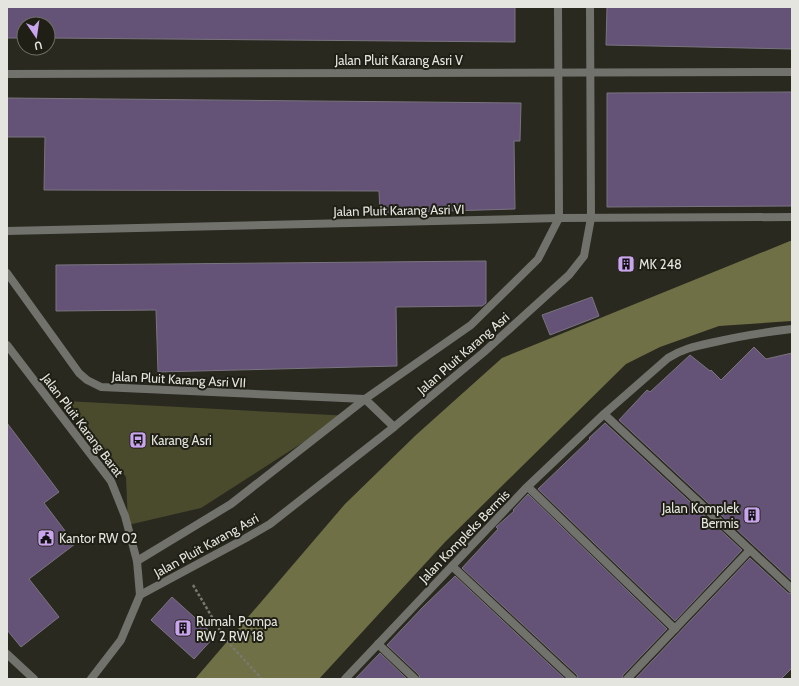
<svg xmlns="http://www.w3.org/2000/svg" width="799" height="686" font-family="Cabin,sans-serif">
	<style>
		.green { fill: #4a4a2d }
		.water { fill: #707047 }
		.building { fill: #655377; stroke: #79747f }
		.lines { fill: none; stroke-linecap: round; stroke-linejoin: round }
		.path { stroke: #78786f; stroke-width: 2.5; stroke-dasharray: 3 2; stroke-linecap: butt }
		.minor { stroke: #72726d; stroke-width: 8 }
		.tertiary { stroke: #72726d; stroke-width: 8 }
		.labels { text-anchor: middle; stroke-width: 4; stroke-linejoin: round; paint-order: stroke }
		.street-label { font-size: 13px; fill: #e5e5df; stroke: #1f1f15 }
		.poi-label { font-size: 13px; fill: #e5e5df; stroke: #1f1f15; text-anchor: start }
	</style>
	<rect width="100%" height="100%" fill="#29291f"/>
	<path class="green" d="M65,401l286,15 -10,2 -140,90 -73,17 -2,-48z"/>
	<path class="water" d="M790,241h2v80l-73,5 -59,21 -34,17 -181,178 -126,137h-124l150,-175 71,-69 86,-77z"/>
	<g class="building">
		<path d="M7,7h508v35l-467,-4v-14h-24v14h-17z"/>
		<path d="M607,7h185v42l-186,-4z"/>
		<path d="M792,92v114l-185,1v-114z"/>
		<path d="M7,98l514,5 -1,38h-6l1,68 -135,4 -1,-22 -335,-1 1,-53h-38z"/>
		<path d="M486,261v42l-4,3 -86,1 1,59 -239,6 -2,-62 -100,1v-46z"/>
		<path d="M592,297l7,19 -49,19 -8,-20z"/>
		<path d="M754,347l12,12 26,-6v228l-173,-161 28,-30 3,2 40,-37 20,16 1,-1 10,10z"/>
		<path d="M7,423l52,69 -15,11 31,41 -46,35 30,38 -38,30 -14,-17z"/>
		<path d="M605,423l137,127 -67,71 -137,-132 52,-50 -1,-1z"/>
		<path d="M528,494l139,135 -44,46 -1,4h-44l-1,-4 -115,-107 36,-39 -2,-2 18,-16 -1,-1z"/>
		<path d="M750,558l38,35 4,1v74l-11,11h-146z"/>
		<path d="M455,576l110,103h-145l-1,-4 -32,-30 36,-38z"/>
		<path d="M172,597l43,39 -21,23 -43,-39z"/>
		<path d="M380,653l27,26h-52z"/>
	</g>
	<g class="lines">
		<path class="path" d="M193,585l32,54 37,40"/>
		<g class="minor">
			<path d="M7,74l785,-2"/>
			<path d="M7,231l552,-13 233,-1"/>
			<path d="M7,273l72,100 8,7 14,7 264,12 29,28"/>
			<path d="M604,414l188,175"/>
			<path d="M528,487l147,142"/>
			<path d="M137,561l94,-57 134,-105 106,-74 67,-66 21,-41 -1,-211"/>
			<path d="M452,566l121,113"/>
			<path d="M140,595l106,-57 24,-14 124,-97 90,-75 85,-77 15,-19 7,-38 -1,-211"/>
			<path d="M378,644l37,35"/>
			<path d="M7,654l27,25"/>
			<path d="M345,679l180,-190 79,-75 64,-56c16,-10 29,-12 47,-16 25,-6 51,-10 77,-13"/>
			<path d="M627,679l123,-129"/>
		</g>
		<path class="tertiary" d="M7,345l104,136 14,35 12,45 3,34 -19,45 -30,39"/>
	</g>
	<defs>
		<g id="building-square" transform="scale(0.9)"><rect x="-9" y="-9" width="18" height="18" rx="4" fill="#c9a5ee" stroke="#1f1f15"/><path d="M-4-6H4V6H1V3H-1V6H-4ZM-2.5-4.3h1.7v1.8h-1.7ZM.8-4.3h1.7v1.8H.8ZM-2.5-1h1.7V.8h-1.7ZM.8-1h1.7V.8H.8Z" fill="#111"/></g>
		<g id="bus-square" transform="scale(0.9)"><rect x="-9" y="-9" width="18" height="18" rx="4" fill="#c9a5ee" stroke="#1f1f15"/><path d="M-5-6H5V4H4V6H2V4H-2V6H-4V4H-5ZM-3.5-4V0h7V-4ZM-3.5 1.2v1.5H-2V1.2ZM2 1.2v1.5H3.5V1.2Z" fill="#111"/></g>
		<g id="civic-square" transform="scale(0.9)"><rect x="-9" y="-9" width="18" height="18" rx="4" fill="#c9a5ee" stroke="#1f1f15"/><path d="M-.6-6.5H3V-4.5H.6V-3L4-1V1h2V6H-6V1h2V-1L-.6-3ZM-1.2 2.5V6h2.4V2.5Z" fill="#111"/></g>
	</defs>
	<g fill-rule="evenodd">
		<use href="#building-square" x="626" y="264"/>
		<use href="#bus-square" x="138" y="440"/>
		<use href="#building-square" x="752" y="515"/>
		<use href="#civic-square" x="46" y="538"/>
		<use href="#building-square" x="183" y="628"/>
	</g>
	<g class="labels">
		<g class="street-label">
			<text x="399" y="65">Jalan Pluit Karang Asri V</text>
			<text transform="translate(399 210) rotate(-1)" y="5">Jalan Pluit Karang Asri VI</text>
			<text transform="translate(463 353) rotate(-41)" y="5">Jalan Pluit Karang Asri</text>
			<text transform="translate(179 379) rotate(3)" y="5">Jalan Pluit Karang Asri VII</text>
			<text transform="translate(83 425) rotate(53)" y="5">Jalan Pluit Karang Barat</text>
			<text transform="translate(464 536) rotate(-46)" y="5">Jalan Kompleks Bermis</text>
			<text transform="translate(206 545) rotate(-29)" y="5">Jalan Pluit Karang Asri</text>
		</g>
		<g class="poi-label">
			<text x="639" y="269">MK 248</text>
			<text x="151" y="445">Karang Asri</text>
			<text x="739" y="513" text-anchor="end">Jalan Komplek<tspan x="739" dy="15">Bermis</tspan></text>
			<text x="59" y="543">Kantor RW 02</text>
			<text x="196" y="626">Rumah Pompa<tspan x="196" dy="15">RW 2 RW 18</tspan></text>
		</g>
	</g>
	<rect width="799" height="686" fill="none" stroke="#e5e5df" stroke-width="16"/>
	<g transform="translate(36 36) rotate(167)"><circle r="19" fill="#1f1f15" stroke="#6e6e66"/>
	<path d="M0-3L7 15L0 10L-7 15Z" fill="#c9a5ee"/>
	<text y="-6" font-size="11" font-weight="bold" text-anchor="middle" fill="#e5e5df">U</text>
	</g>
</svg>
